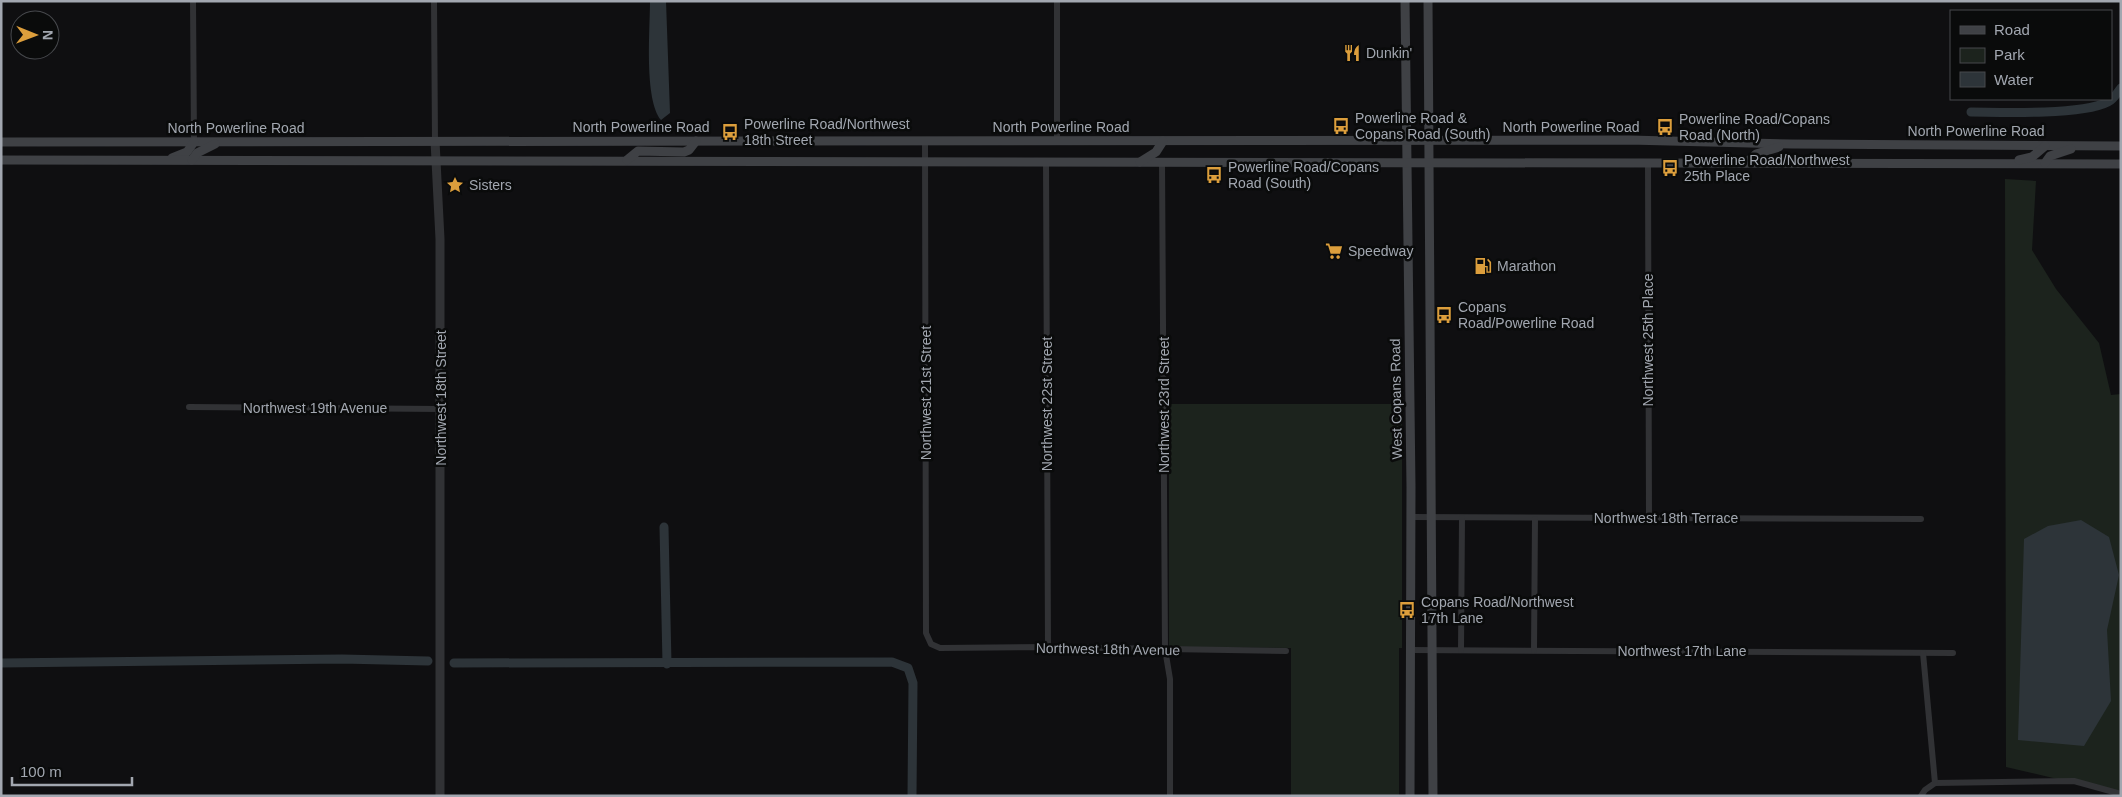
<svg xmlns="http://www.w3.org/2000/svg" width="2122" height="797" font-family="Helvetica,sans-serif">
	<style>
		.green { fill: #1c231d }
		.water { fill: #2d3439 }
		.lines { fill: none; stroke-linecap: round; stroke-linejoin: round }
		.canal { stroke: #2d3439; stroke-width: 9 }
		.minor { stroke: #313235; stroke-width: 6 }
		.tertiary { stroke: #313235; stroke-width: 9 }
		.secondary { stroke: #3f4145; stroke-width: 9 }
		.labels { text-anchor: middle; stroke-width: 5; stroke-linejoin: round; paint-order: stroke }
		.poi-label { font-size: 14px; fill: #a2a7b0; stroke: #0a0b0b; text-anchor: start }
		.street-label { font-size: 14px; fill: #a2a7b0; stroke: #0a0b0b }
	</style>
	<rect width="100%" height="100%" fill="#0f0f11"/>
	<g class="green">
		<path d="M2005,179l31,2 -4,69 24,39 43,54 12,52 10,-1v400l-115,-27z"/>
		<path d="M1169,404h233v244h-3v148h-108v-148l-122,-1z"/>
	</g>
	<g class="water">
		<path d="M650,1h16l4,112 -9,7c-17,-21 -11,-90 -11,-119z"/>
		<path d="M2081,520l28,17 10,38 -12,55 4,71 -27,45 -66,-6 6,-201 24,-13z"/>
	</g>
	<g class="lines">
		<g class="canal">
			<path d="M1971,112c29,0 118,4 140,-12 3,-2 7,-8 10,-12"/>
			<path d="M664,527l3,137"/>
			<path d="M1,663l341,-4 86,2"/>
			<path d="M454,663l438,-1 16,6 5,15 -1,113"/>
		</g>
		<g class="minor">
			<path d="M193,1l1,141"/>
			<path d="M434,1l1,140"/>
			<path d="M1057,1v139"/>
			<path d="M925,141l1,492 5,11 9,4 108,-1 238,4"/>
			<path d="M1046,161l2,486"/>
			<path d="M1162,162l3,487 5,30v117"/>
			<path d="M1648,163l1,354"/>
			<path d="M189,407l252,2"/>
			<path d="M1411,517l510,2"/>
			<path d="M1411,650l542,3"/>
			<path d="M1461,650l1,-132"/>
			<path d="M1534,650l1,-131"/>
			<path d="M1935,783l139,-2 47,13"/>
			<path d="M1921,796l4,-6 10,-7 -12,-130"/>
		</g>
		<path class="tertiary" d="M435,141l5,98v557"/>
		<g class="secondary">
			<path d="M1405,1l6,486 -1,309"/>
			<path d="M1428,1l5,795"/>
			<path d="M1,142l1628,-2 163,4 329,2"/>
			<path d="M172,158l15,-6 7,-10"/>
			<path d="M1,160l2120,4"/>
			<path d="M192,160l5,-7 18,-9"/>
			<path d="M627,160l11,-9 46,1 5,-2 7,-9"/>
			<path d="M2019,160l13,-3 13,-11"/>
			<path d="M1140,162l16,-10 7,-11"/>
			<path d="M1746,163l10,-9 23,-7"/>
			<path d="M2045,163l5,-7 21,-7"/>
		</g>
	</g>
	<defs>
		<g id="restaurant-bare" transform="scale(1.35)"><path d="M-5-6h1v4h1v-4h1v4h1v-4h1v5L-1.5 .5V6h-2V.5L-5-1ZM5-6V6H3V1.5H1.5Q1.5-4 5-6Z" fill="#dc9e3c" stroke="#0a0b0b" stroke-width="2.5" paint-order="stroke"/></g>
		<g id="bus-bare" transform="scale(1.35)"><path d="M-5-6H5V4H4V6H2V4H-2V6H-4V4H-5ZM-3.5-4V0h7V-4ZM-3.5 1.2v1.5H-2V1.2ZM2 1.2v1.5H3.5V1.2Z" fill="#dc9e3c" stroke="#0a0b0b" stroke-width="2.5" paint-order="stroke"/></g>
		<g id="sight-bare" transform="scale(1.35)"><path d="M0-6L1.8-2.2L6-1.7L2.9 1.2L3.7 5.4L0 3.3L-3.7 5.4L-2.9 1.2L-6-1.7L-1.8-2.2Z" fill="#dc9e3c" stroke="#0a0b0b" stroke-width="2.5" paint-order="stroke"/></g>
		<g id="supermarket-bare" transform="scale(1.35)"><path d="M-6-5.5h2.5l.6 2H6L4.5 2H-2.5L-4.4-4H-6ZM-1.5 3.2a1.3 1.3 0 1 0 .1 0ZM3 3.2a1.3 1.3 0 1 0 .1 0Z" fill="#dc9e3c" stroke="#0a0b0b" stroke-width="2.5" paint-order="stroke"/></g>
		<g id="fuel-bare" transform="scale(1.35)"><path d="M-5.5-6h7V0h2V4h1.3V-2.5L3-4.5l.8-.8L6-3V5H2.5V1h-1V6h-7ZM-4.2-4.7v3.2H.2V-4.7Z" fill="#dc9e3c" stroke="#0a0b0b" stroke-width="2.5" paint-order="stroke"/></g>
	</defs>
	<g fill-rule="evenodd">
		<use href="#restaurant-bare" x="1352" y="53"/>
		<use href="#bus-bare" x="1341" y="126"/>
		<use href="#bus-bare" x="1665" y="127"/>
		<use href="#bus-bare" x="730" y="132"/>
		<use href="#bus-bare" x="1670" y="168"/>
		<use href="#bus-bare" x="1214" y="175"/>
		<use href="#sight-bare" x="455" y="185"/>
		<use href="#supermarket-bare" x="1334" y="251"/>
		<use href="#fuel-bare" x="1483" y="266"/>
		<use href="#bus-bare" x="1444" y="315"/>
		<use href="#bus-bare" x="1407" y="610"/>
	</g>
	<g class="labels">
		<g class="poi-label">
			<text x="1366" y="58">Dunkin'</text>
			<text x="1355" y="123">Powerline Road &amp;<tspan x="1355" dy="16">Copans Road (South)</tspan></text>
			<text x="1679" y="124">Powerline Road/Copans<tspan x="1679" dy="16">Road (North)</tspan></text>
			<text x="744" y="129">Powerline Road/Northwest<tspan x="744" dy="16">18th Street</tspan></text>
			<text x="1684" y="165">Powerline Road/Northwest<tspan x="1684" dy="16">25th Place</tspan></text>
			<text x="1228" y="172">Powerline Road/Copans<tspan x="1228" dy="16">Road (South)</tspan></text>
			<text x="469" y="190">Sisters</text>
			<text x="1348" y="256">Speedway</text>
			<text x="1497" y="271">Marathon</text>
			<text x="1458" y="312">Copans<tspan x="1458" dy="16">Road/Powerline Road</tspan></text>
			<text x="1421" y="607">Copans Road/Northwest<tspan x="1421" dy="16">17th Lane</tspan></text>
		</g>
		<g class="street-label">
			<text x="641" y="132">North Powerline Road</text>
			<text x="1061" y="132">North Powerline Road</text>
			<text x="1571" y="132">North Powerline Road</text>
			<text x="236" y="133">North Powerline Road</text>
			<text x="1976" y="136">North Powerline Road</text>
			<text transform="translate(1648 340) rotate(-90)" y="5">Northwest 25th Place</text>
			<text transform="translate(926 393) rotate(-90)" y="5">Northwest 21st Street</text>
			<text transform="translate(441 398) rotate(-90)" y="5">Northwest 18th Street</text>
			<text transform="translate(1396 399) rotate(-91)" y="5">West Copans Road</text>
			<text transform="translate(1047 404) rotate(-90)" y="5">Northwest 22st Street</text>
			<text transform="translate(1164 405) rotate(-90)" y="5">Northwest 23rd Street</text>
			<text x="315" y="413">Northwest 19th Avenue</text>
			<text x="1666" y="523">Northwest 18th Terrace</text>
			<text transform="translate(1108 649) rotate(1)" y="5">Northwest 18th Avenue</text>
			<text x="1682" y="656">Northwest 17th Lane</text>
		</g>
	</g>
	<rect width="2122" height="797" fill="none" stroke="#a2a7b0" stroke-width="5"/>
	<rect x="1950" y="10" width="162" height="90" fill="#0a0b0b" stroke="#47494d"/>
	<rect x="1960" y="26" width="25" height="8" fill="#3f4145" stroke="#47494d"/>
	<text x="1994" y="35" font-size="15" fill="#a2a7b0">Road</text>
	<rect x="1960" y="48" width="25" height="15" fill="#1c231d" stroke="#47494d"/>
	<text x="1994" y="60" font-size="15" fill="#a2a7b0">Park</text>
	<rect x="1960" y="72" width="25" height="15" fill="#2d3439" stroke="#47494d"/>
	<text x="1994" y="85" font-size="15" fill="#a2a7b0">Water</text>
	<g transform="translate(35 35) rotate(91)"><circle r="24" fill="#0a0b0b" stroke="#47494d"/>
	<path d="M0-4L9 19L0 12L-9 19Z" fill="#dc9e3c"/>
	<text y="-8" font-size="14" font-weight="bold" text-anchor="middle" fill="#a2a7b0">N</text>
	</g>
	<path d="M12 777v8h120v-8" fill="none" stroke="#a2a7b0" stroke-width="2.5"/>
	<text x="20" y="777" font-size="15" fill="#a2a7b0" stroke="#0a0b0b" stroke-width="4" paint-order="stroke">100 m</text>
</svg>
